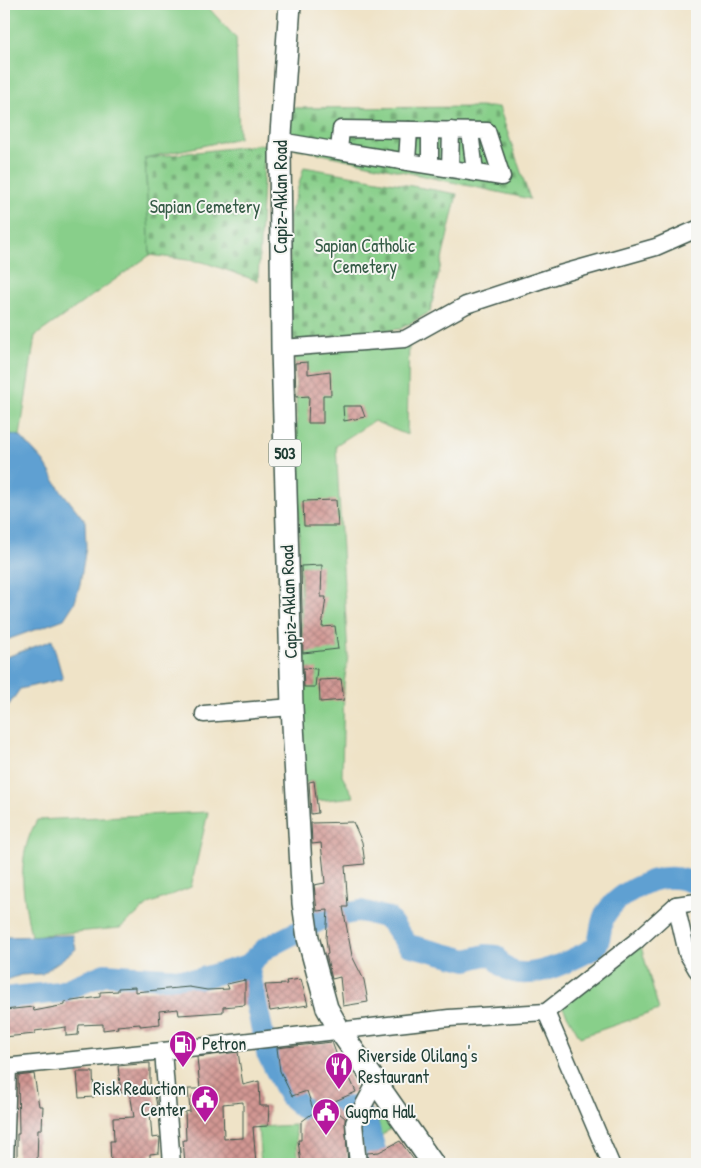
<svg xmlns="http://www.w3.org/2000/svg" width="701" height="1168" font-family="'Patrick Hand',sans-serif">
	<style>
		.green { fill: #88cf8a; stroke: #54865f }
		.cemetery { fill: url(#cemetery-stones); stroke: #54865f }
		.water { fill: #5fa0d2; stroke: #3f6e83 }
		.lines { fill: none; stroke-linecap: round; stroke-linejoin: round }
		.river { stroke: #5fa0d2; stroke-width: 22 }
		.building { fill: url(#building-cross-hatch); fill-rule: evenodd }
		.minor-casing { stroke: #3e564a; stroke-width: 19 }
		.major-casing { stroke: #3e564a; stroke-width: 24 }
		.minor { stroke: #fff; stroke-width: 16 }
		.major { stroke: #fff; stroke-width: 21 }
		.labels { text-anchor: middle; stroke-width: 4; stroke-linejoin: round; paint-order: stroke }
		.shield { fill: #f6f6f2; stroke: #60746d; stroke-width: 1 }
		.shield-label { font-size: 16px; font-weight: bold; fill: #1f3d34 }
		.street-label { font-size: 18px; fill: #1f3d34; stroke: #f6f6f2 }
		.park-label { font-size: 18px; fill: #345a45; stroke: #f6f6f2 }
		.poi-label { font-size: 18px; fill: #1f3d34; stroke: #f6f6f2; text-anchor: start }
	</style>
	<defs>
		<pattern id="cemetery-stones" width="16" height="16" patternUnits="userSpaceOnUse" patternTransform="scale(1.25)"><rect width="16" height="16" fill="#88cf8a"/><path d="M2 7V4a2 2 0 0 1 4 0v3zM10 15v-3a2 2 0 0 1 4 0v3z" fill="#6fa972"/></pattern>
		<pattern id="building-cross-hatch" width="8" height="8" patternUnits="userSpaceOnUse" patternTransform="scale(1.25)"><rect width="8" height="8" fill="#d29793"/><path d="M0 0l8 8M0 8l8-8" fill="none" stroke="#aa7c79"/></pattern>
	</defs>
	<rect width="100%" height="100%" fill="#f6f6f2"/>
	<filter id="ink" filterUnits="userSpaceOnUse"><feTurbulence type="fractalNoise" baseFrequency=".02" numOctaves="2"/><feDisplacementMap in="SourceGraphic" scale="10" xChannelSelector="R" yChannelSelector="G"/><feConvolveMatrix kernelMatrix="1 2 1 2 8 2 1 2 1" color-interpolation-filters="sRGB"/></filter>
	<filter id="wash" filterUnits="userSpaceOnUse"><feTurbulence type="fractalNoise" baseFrequency=".0096" numOctaves="4" result="noise"/><feDisplacementMap in="SourceGraphic" scale="20" xChannelSelector="R" yChannelSelector="G"/><feGaussianBlur stdDeviation="1.12" result="paint"/><feColorMatrix in="noise" values="0 0 0 0 0 0 0 0 0 0 0 0 0 0 0 0 0 1.4 0 .05"/><feComposite in="paint" operator="in"/></filter>
	<g filter="url(#wash)">
		<rect width="100%" height="100%" fill="#efe3c7"/>
		<g class="green">
			<path d="M4,4h201l31,34 3,100 -94,20 5,97 -115,81 -15,100 -16,-3z"/>
			<path d="M409,338l-2,97 -33,-14 -38,24 12,211 -4,28 -2,92 12,21 -38,4 -2,-20 -10,2 -9,-436z"/>
			<path d="M208,812l-17,75 -42,17 -29,24 -89,8c-8,-42 -16,-77 6,-116z"/>
			<path d="M638,936l21,74 -79,27 -24,-41z"/>
			<path d="M386,1103l15,18 -20,15 -5,-27z"/>
			<path d="M295,1125l4,39h-38l-3,-37z"/>
		</g>
		<g class="cemetery">
			<path d="M499,107l31,92 -250,-54 3,-37z"/>
			<path d="M265,144l-7,137 -55,-19 -53,-7 -5,-97z"/>
			<path d="M304,167l153,27 -27,118 -30,17 -109,12 -2,-123z"/>
		</g>
		<g class="water">
			<path d="M4,433l16,3 24,26 16,27 25,32 1,26 -6,37 -5,18 -11,17 -60,22z"/>
			<path d="M52,640l11,39 -43,10 -16,23v-54z"/>
			<path d="M73,935l3,14 -34,25 -21,1 -17,6v-44z"/>
		</g>
		<g class="lines">
			<g class="river">
				<path d="M248,965l19,88 22,43 15,13 48,-2 14,12 13,45"/>
				<path d="M4,998l56,-6 45,-18 90,6 53,-15 18,-17 58,-30 37,-7 27,7 20,27 59,15 18,-5 11,1c16,37 74,5 99,-8 7,-9 4,-22 10,-33 11,-20 46,-39 69,-37 8,0 16,4 23,6"/>
			</g>
		</g>
		<g id="blocks">
			<g class="building">
				<path d="M308,362v12l22,-3 1,24h-8v28h-15l1,-27 -13,1 -1,-34z"/>
				<path d="M343,406h18l4,11 -21,4z"/>
				<path d="M336,500l2,26h-34l-1,-25z"/>
				<path d="M322,565l-1,32h5l-4,30 13,-1 3,23 -35,4 -2,-87z"/>
				<path d="M303,668l14,1 -2,18h-11z"/>
				<path d="M341,679l3,21 -24,2 -1,-22z"/>
				<path d="M314,781l4,32 -7,1 -2,-32z"/>
				<path d="M353,822l9,20 3,22 -20,2 3,41h-5l9,49 12,24 4,22 -25,4 -3,-29 -8,2 -6,-24 2,-1 -2,-15 2,-29 -11,1 -3,-26 11,-2 -4,-40 -9,1 -1,-21z"/>
				<path d="M301,979l7,26 -38,6 -5,-26 22,-1 -1,-3z"/>
				<path d="M245,980v25l-22,2v5l-44,3 -1,-6 -19,2 1,13 -20,2v-2l-23,2 1,2 -15,2v-6l-24,1 -1,10 -12,1v-9l-31,4v3l-31,3v-27l29,-3 1,4 31,-6v-3l35,-5v-5l18,-1v-3l17,-1v5l54,-5 18,3 22,-1 -2,-5z"/>
				<path d="M332,1042l12,33 4,-1 8,18 -28,12 17,14 3,46h-47l-3,-24h3v-18l13,-10 -7,-21 -15,5 -12,-25 -3,-23z"/>
				<path d="M238,1052l5,33 16,-4 1,25h9l-1,20 -15,1 3,37h-71l-2,-24h3l-1,-28 5,-1 -2,-22h12l-3,-32zM243,1102v36l-19,1 -1,-35z"/>
				<path d="M150,1063v32h5l3,16 -8,1 2,26 8,-1 -1,16 -9,1v10h-39l-1,-23h4l-1,-23 21,-1 -4,-24h-9l-3,-27z"/>
				<path d="M77,1072h16l1,25 -15,1z"/>
				<path d="M34,1074l5,32h4l-1,23h-4l-1,35h-20v-30h2l-1,-58z"/>
				<path d="M400,1141l17,23h-49l-1,-11 12,-1z"/>
			</g>
		</g>
	</g>
	<g filter="url(#ink)">
		<use href="#blocks" fill-opacity="0" stroke="#3e564a" stroke-width="1"/>
		<g class="lines">
			<g class="minor-casing">
				<g id="minor">
					<path d="M470,131l5,41"/>
					<path d="M280,141l59,10 2,-22 146,2 15,46 -163,-26"/>
					<path d="M407,161l2,-31"/>
					<path d="M430,165v-35"/>
					<path d="M450,168l1,-38"/>
					<path d="M282,348l123,-9 61,-34 94,-31 96,-27 41,-18"/>
					<path d="M204,714l88,-7"/>
					<path d="M676,905l11,48 10,17"/>
					<path d="M546,1012l65,152"/>
					<path d="M163,1051l9,113"/>
					<path d="M4,1067l159,-16 286,-33 97,-6 89,-70 41,-37 21,-3"/>
					<path d="M5,1164l3,-98"/>
					<path d="M358,1164l-4,-41 22,-41"/>
				</g>
			</g>
			<g class="major-casing">
				<path id="major" d="M290,4l-10,145 2,199 10,359 11,196 5,35 19,70 13,23 93,133"/>
			</g>
			<use href="#minor" class="minor"/>
			<use href="#major" class="major"/>
		</g>
	</g>
	<defs>
		<g id="fuel-pin" transform="scale(1.4375)"><path d="M0 17L-7.5 6A9.5 9.5 0 1 1 7.5 6Z" fill="#b5179e" stroke="#f6f6f2"/><path d="M-5.5-6h7V0h2V4h1.3V-2.5L3-4.5l.8-.8L6-3V5H2.5V1h-1V6h-7ZM-4.2-4.7v3.2H.2V-4.7Z" fill="#fff"/></g>
		<g id="restaurant-pin" transform="scale(1.4375)"><path d="M0 17L-7.5 6A9.5 9.5 0 1 1 7.5 6Z" fill="#b5179e" stroke="#f6f6f2"/><path d="M-5-6h1v4h1v-4h1v4h1v-4h1v5L-1.5 .5V6h-2V.5L-5-1ZM5-6V6H3V1.5H1.5Q1.5-4 5-6Z" fill="#fff"/></g>
		<g id="civic-pin" transform="scale(1.4375)"><path d="M0 17L-7.5 6A9.5 9.5 0 1 1 7.5 6Z" fill="#b5179e" stroke="#f6f6f2"/><path d="M-.6-6.5H3V-4.5H.6V-3L4-1V1h2V6H-6V1h2V-1L-.6-3ZM-1.2 2.5V6h2.4V2.5Z" fill="#fff"/></g>
	</defs>
	<g fill-rule="evenodd">
		<use href="#fuel-pin" x="183" y="1044"/>
		<use href="#restaurant-pin" x="339" y="1066"/>
		<use href="#civic-pin" x="205" y="1099"/>
		<use href="#civic-pin" x="326" y="1112"/>
	</g>
	<g class="labels">
		<rect class="shield" x="269" y="439.5" width="32" height="27" rx="4"/>
		<g class="shield-label">
			<text x="285" y="459">503</text>
		</g>
		<g class="street-label">
			<text transform="translate(281 197) rotate(-90)" y="6">Capiz-Aklan Road</text>
			<text transform="translate(289 602) rotate(-92)" y="6">Capiz-Aklan Road</text>
		</g>
		<g class="park-label">
			<text x="205" y="213">Sapian Cemetery</text>
			<text x="365" y="252">Sapian Catholic<tspan x="365" dy="21">Cemetery</tspan></text>
		</g>
		<g class="poi-label">
			<text x="202" y="1050">Petron</text>
			<text x="358" y="1062">Riverside Olilang's<tspan x="358" dy="21">Restaurant</tspan></text>
			<text x="186" y="1095" text-anchor="end">Risk Reduction<tspan x="186" dy="21">Center</tspan></text>
			<text x="345" y="1118">Gugma Hall</text>
		</g>
	</g>
	<rect width="701" height="1168" fill="none" stroke="#f6f6f2" stroke-width="20"/>
</svg>
